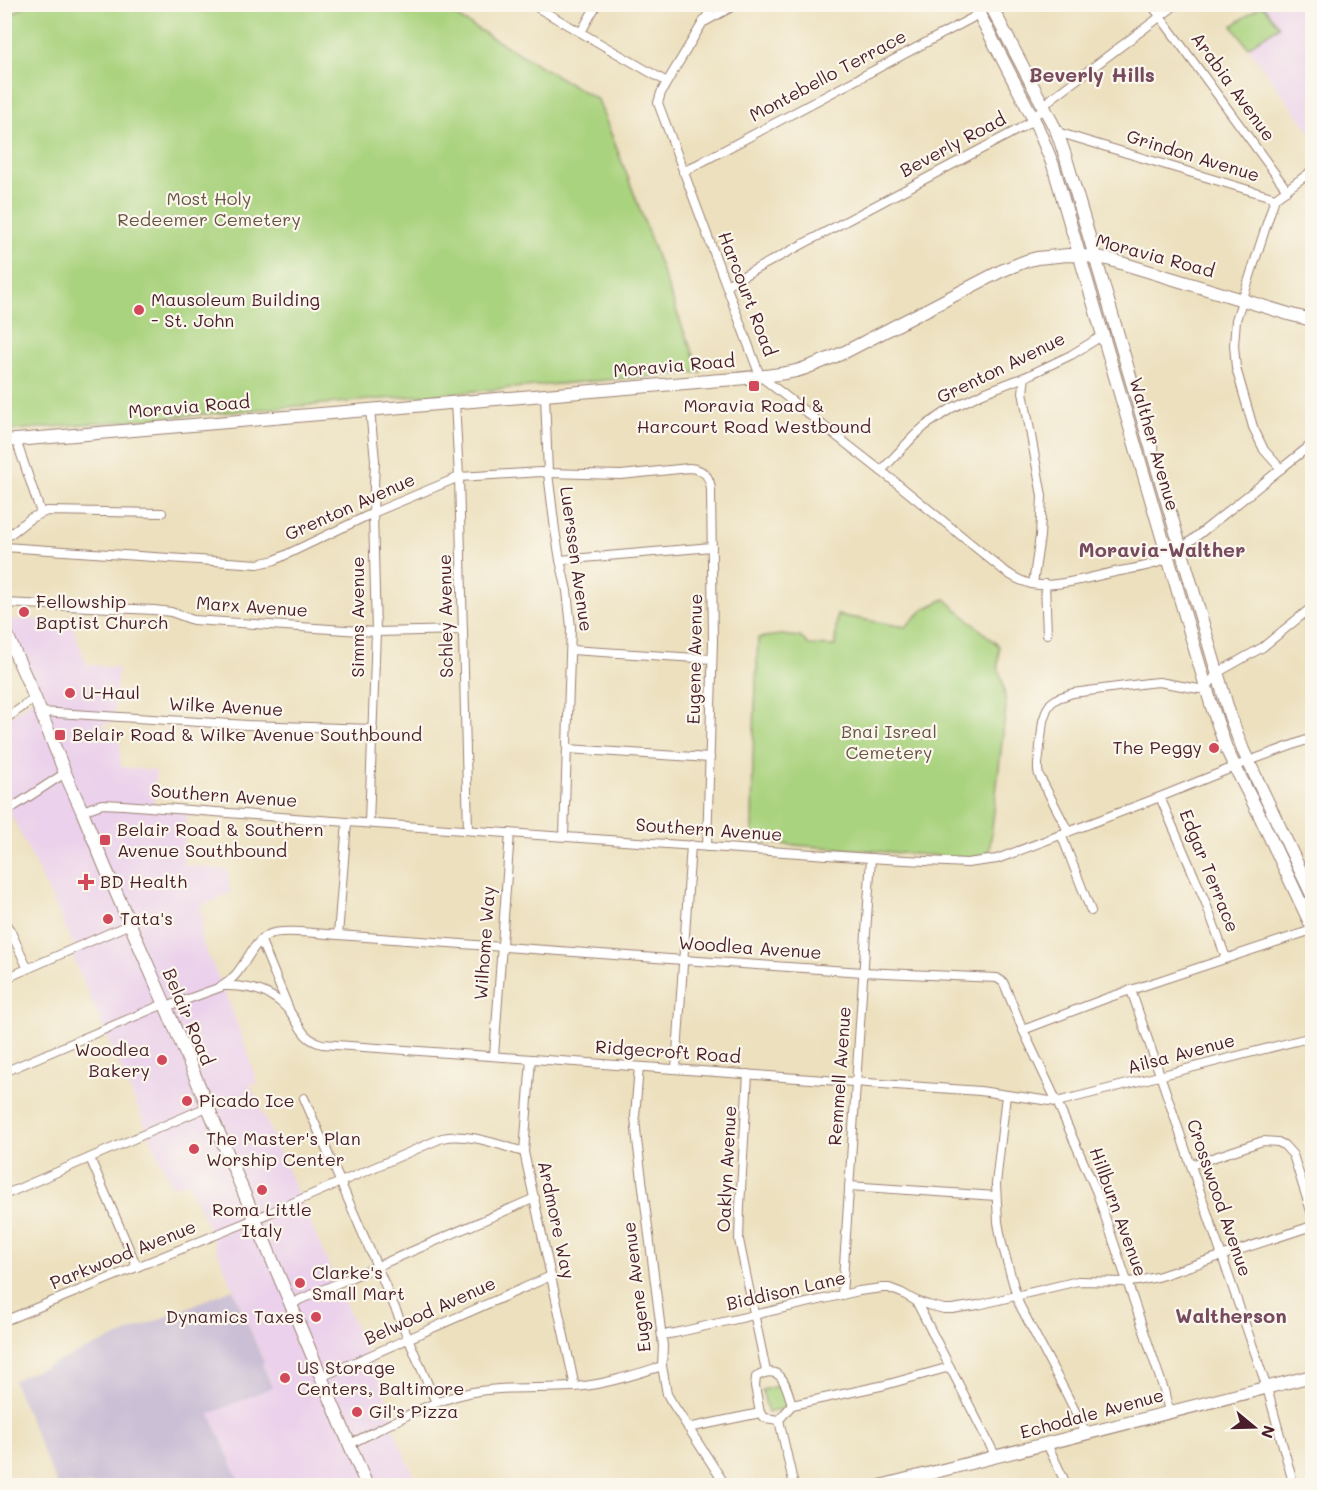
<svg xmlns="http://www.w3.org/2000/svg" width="1317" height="1490" font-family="Mali,sans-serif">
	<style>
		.built { fill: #ebd1eb }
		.industrial { fill: #cbbfd5 }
		.green { fill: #aad37f; stroke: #7a7955; stroke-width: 1.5 }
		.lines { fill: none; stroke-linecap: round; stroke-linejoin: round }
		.street-casing { stroke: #9b8074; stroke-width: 10 }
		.secondary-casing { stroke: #9b8074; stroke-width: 14 }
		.primary-casing { stroke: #9b8074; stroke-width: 14 }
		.street { stroke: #fff; stroke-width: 8 }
		.secondary { stroke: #fff; stroke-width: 12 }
		.primary { stroke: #fff; stroke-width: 12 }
		.poi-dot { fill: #d1495b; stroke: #fbf7ec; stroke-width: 2 }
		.labels { text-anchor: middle; stroke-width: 4.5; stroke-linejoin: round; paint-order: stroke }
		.street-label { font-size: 18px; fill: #4a1f2b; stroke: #fbf7ec }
		.park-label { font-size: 18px; fill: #675544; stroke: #fbf7ec }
		.poi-label { font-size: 18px; fill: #4a1f2b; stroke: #fbf7ec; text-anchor: start }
		.neighbourhood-label { font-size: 20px; font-weight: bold; fill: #774b5f; stroke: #fbf7ec }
	</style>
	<rect width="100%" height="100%" fill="#fbf7ec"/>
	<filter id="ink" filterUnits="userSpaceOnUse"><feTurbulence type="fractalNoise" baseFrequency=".0167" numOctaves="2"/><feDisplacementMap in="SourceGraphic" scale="12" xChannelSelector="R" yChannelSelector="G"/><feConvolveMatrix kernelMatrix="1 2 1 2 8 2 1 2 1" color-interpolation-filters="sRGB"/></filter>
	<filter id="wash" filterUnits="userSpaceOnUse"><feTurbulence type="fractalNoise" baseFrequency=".008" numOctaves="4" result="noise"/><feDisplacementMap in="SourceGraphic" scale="24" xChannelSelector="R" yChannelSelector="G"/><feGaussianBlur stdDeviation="1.35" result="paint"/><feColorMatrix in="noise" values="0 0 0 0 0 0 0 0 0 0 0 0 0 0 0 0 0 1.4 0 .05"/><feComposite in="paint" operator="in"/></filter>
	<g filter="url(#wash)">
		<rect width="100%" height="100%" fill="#ece0be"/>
		<g class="built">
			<path d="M1255,5h57v129l-64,-86 25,-20z"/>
			<path d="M12,619l58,2 17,44 31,3 -5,55h-9l2,11 14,6 1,27 35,4 -2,37 33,3 -4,54 45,5 2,23 -30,14 4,12 -4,18 25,55 24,64 8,28h-7l147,338 -5,3 26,60h-177l-31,-72 62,-27 -10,-23 2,-1 -76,-181 -16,6 -102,-236 6,-2 -65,-135 -6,-11 -1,-83 31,-22 -30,-75z"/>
		</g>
		<path class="industrial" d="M233,1289l31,74 -2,1 10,23 -62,27 31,71h-184l-44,-105z"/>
		<g class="green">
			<path d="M28,4l409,1 161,95 37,96 48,133 18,43 -696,59v-412z"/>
			<path d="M1261,6l3,1 15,19 -31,21 -16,-21z"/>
			<path d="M945,599l54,47 -1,21 5,16 3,24 -17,147 -20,4 -14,-1 -202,-15 -1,-11 1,-77 5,-116 23,-3 19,2 9,8 26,1 2,-31 68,12 19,-18z"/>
			<path d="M782,1385l6,22 -20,6 -6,-23z"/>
		</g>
	</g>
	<g filter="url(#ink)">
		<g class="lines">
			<g class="street-casing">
				<g id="street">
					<path d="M531,4l136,78"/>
					<path d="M714,4l-47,78 -6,11 -3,10 102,273 139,109 103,84c9,7 18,12 29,15 21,4 57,-6 79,-11 19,-4 41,-6 59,-15"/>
					<path d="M1151,4l136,186"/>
					<path d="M706,21l31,-17"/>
					<path d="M581,32l16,-28"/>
					<path d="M1057,132l218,66"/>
					<path d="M683,172l289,-154 12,-14"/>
					<path d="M1275,198l-39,122 -2,25 2,23 17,59 11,23 17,19"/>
					<path d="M1275,198l37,-27"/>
					<path d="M726,285l293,-156 8,-5 25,-26 125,-94"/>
					<path d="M1025,377l-2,15 19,104 -2,40 -7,48"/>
					<path d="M545,395l3,78 7,57 5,30 7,31 4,36 -7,209"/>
					<path d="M455,402l4,75 9,353"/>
					<path d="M16,440l25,73"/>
					<path d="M881,471l33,-35 11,-10 27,-18 31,-15 42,-16 46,-22 34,-21"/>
					<path d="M4,539l27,-21 16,-7 115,2"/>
					<path d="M4,547l254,17 17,-4 98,-47 86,-36 82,-5 7,1 73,2 68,-7c14,1 21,7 22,22l2,150 -6,207"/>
					<path d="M1182,548l130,-104"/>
					<path d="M560,560l152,-13"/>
					<path d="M1045,584l2,50"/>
					<path d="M4,603l150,7 17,2 22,8 183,12 87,-2"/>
					<path d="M571,650l141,9"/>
					<path d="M41,712l206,13 126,4"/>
					<path d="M4,720l31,-22"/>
					<path d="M567,749l143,9"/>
					<path d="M1160,797l45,104 21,57"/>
					<path d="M82,811l20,-7 21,1 224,17 538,37 82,4 30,-4 163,-62 89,-36 63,-23"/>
					<path d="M4,813l61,-40"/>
					<path d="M369,823l7,-191 -3,-119 2,-53 -5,-50"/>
					<path d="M1068,831l-29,-56 -1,-5v-6l5,-43 4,-12 4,-6 7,-5 15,-5 75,-10 11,-1 40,7 8,-2 10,-14 46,-26 49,-40"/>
					<path d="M1061,834l30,77"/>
					<path d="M4,921l7,11 17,37"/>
					<path d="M338,935l9,-113"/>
					<path d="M261,941l28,68"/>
					<path d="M4,979l126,-55"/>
					<path d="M223,986c26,-1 50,5 67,26 11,14 12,27 32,32l658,47 77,11 255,-65"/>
					<path d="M1131,990l136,398 27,98"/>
					<path d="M166,1007l55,-20c15,-9 21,-21 30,-35 4,-6 10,-14 17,-17 11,-7 55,-1 70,0l345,25 180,12 134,6 6,4 2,4 18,44 34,72 40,91 67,197 5,22"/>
					<path d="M1023,1030l84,-32 205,-68"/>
					<path d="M494,1056l16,-223"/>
					<path d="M531,1059l-7,93 51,235"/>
					<path d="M639,1067l-4,49 2,24 26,206 -1,20 5,28 4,7 55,85"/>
					<path d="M676,1069l15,-224"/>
					<path d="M4,1072l160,-68"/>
					<path d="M748,1074l-8,132 -1,34 27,131"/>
					<path d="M1006,1095l-10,89 2,38 4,22 17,60 48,91 19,38"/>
					<path d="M304,1098l130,300"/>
					<path d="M90,1158l47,109"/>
					<path d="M1191,1165l72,-24 15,1 6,3 9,10 19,59"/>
					<path d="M849,1186l147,10"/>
					<path d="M4,1195l203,-88"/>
					<path d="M842,1295l29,-437"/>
					<path d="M916,1301l80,156"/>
					<path d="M291,1306l8,-6 236,-102"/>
					<path d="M4,1321l263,-107 175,-76c25,-6 57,7 82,14"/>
					<path d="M662,1335l13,-2 184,-42 23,-3h7l13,5 14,8 12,4 16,4h8l26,-4 100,-24 48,1 12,-1 19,-4 155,-51"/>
					<path d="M321,1377l230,-101"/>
					<path d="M760,1413l-5,-27 1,-9c26,-15 30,8 36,28"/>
					<path d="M779,1420l15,66"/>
					<path d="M688,1428l72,-15 5,5 14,2 13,-15 93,-20 65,-18"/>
					<path d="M350,1444c37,-18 77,-42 118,-51 34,-7 70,-4 105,-6 30,-2 60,-12 89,-21"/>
					<path d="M1047,1444l20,42"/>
					<path d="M4,1473l5,13"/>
					<path d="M1303,1486l9,-3"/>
				</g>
			</g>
			<g class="secondary-casing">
				<g id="secondary">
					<path d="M974,4l63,122 16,39 158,539 15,44 9,19 23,45 54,115"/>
					<path d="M990,4l67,128 9,26 164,558 13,34 69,145"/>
					<path d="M880,1486l432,-110"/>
				</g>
			</g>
			<g class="primary-casing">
				<g id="primary">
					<path d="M4,441l693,-59c33,-3 67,-4 99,-11 17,-5 33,-12 49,-19l156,-81 25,-10 11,-3 31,-3 28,2 12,2 184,56 20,5"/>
					<path d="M4,628l31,70 30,75 17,38 23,56 61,140 201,479"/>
				</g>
			</g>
			<use href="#street" class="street"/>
			<use href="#secondary" class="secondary"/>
			<use href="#primary" class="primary"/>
		</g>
	</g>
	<g class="poi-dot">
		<circle cx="139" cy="310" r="6"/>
		<rect x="748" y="380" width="12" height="12" rx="3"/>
		<circle cx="24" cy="612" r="6"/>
		<circle cx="70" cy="693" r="6"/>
		<rect x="54" y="729" width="12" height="12" rx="3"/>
		<circle cx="1214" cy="748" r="6"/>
		<rect x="99" y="834" width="12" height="12" rx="3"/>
		<path d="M83 873h6v6h6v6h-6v6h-6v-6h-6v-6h6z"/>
		<circle cx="108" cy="919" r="6"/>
		<circle cx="162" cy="1060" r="6"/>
		<circle cx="187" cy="1101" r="6"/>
		<circle cx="194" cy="1149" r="6"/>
		<circle cx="262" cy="1190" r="6"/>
		<circle cx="300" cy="1283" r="6"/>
		<circle cx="316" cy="1317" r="6"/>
		<circle cx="285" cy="1378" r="6"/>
		<circle cx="357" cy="1412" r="6"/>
	</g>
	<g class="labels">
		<g class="street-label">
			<text transform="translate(828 76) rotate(-28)" y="6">Montebello Terrace</text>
			<text transform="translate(1233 87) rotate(54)" y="6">Arabia Avenue</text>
			<text transform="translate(953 145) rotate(-28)" y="6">Beverly Road</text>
			<text transform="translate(1193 156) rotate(17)" y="6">Grindon Avenue</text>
			<text transform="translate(1155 256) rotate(15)" y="6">Moravia Road</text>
			<text transform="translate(747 294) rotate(69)" y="6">Harcourt Road</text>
			<text transform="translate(674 366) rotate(-5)" y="6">Moravia Road</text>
			<text transform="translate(1001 368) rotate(-26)" y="6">Grenton Avenue</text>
			<text transform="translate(189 407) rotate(-5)" y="6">Moravia Road</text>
			<text transform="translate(1154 444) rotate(74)" y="6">Walther Avenue</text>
			<text transform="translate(350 507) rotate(-24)" y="6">Grenton Avenue</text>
			<text transform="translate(576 559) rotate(82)" y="6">Luerssen Avenue</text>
			<text transform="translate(252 607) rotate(4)" y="6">Marx Avenue</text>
			<text transform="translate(446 616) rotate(-91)" y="6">Schley Avenue</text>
			<text transform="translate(358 617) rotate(-90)" y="6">Simms Avenue</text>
			<text transform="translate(695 659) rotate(-89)" y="6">Eugene Avenue</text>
			<text transform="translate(226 707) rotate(3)" y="6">Wilke Avenue</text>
			<text transform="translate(224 796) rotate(4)" y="6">Southern Avenue</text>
			<text transform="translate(709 830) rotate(4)" y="6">Southern Avenue</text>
			<text transform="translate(1209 871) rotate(68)" y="6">Edgar Terrace</text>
			<text transform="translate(485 943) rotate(-86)" y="6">Wilhome Way</text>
			<text transform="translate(750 948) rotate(4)" y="6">Woodlea Avenue</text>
			<text transform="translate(188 1017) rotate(67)" y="6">Belair Road</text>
			<text transform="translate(668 1052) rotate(4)" y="6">Ridgecroft Road</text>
			<text transform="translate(1181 1054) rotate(-15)" y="6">Ailsa Avenue</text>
			<text transform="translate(840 1076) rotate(-86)" y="6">Remmell Avenue</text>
			<text transform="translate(727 1169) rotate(-87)" y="6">Oaklyn Avenue</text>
			<text transform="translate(1219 1198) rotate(71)" y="6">Crosswood Avenue</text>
			<text transform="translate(1118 1212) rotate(70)" y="6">Hillburn Avenue</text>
			<text transform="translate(556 1220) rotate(78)" y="6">Ardmore Way</text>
			<text transform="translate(123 1255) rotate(-22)" y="6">Parkwood Avenue</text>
			<text transform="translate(637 1287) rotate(-97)" y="6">Eugene Avenue</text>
			<text transform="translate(786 1291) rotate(-13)" y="6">Biddison Lane</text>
			<text transform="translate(430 1311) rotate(-24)" y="6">Belwood Avenue</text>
			<text transform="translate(1092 1414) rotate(-15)" y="6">Echodale Avenue</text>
		</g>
		<g class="park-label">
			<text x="209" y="205">Most Holy<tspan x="209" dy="21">Redeemer Cemetery</tspan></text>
			<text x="889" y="738">Bnai Isreal<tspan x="889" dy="21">Cemetery</tspan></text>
		</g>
		<g class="poi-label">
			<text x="151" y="306">Mausoleum Building<tspan x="151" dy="21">- St. John</tspan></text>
			<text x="754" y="412" text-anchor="middle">Moravia Road &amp;<tspan x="754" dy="21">Harcourt Road Westbound</tspan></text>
			<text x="36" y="608">Fellowship<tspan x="36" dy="21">Baptist Church</tspan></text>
			<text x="82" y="699">U-Haul</text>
			<text x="72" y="741">Belair Road &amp; Wilke Avenue Southbound</text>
			<text x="1202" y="754" text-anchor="end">The Peggy</text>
			<text x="117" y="836">Belair Road &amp; Southern<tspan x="117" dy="21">Avenue Southbound</tspan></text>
			<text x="100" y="888">BD Health</text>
			<text x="120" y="925">Tata's</text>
			<text x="150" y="1056" text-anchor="end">Woodlea<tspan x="150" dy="21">Bakery</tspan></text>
			<text x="199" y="1107">Picado Ice</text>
			<text x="206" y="1145">The Master's Plan<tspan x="206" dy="21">Worship Center</tspan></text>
			<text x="262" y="1216" text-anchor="middle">Roma Little<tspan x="262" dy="21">Italy</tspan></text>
			<text x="312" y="1279">Clarke's<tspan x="312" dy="21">Small Mart</tspan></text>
			<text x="304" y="1323" text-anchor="end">Dynamics Taxes</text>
			<text x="297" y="1374">US Storage<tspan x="297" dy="21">Centers, Baltimore</tspan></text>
			<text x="369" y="1418">Gil's Pizza</text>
		</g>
		<g class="neighbourhood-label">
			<text x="1092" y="82">Beverly Hills</text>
			<text x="1162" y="557">Moravia-Walther</text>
			<text x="1231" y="1323">Waltherson</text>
		</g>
	</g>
	<rect width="1317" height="1490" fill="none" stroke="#fbf7ec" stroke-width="24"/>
	<g transform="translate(1254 1427) rotate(109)" stroke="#fbf7ec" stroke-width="4.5" paint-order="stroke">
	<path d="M0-4.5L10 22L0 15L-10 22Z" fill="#4a1f2b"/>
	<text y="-9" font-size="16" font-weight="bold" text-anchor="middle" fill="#4a1f2b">N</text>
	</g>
</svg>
